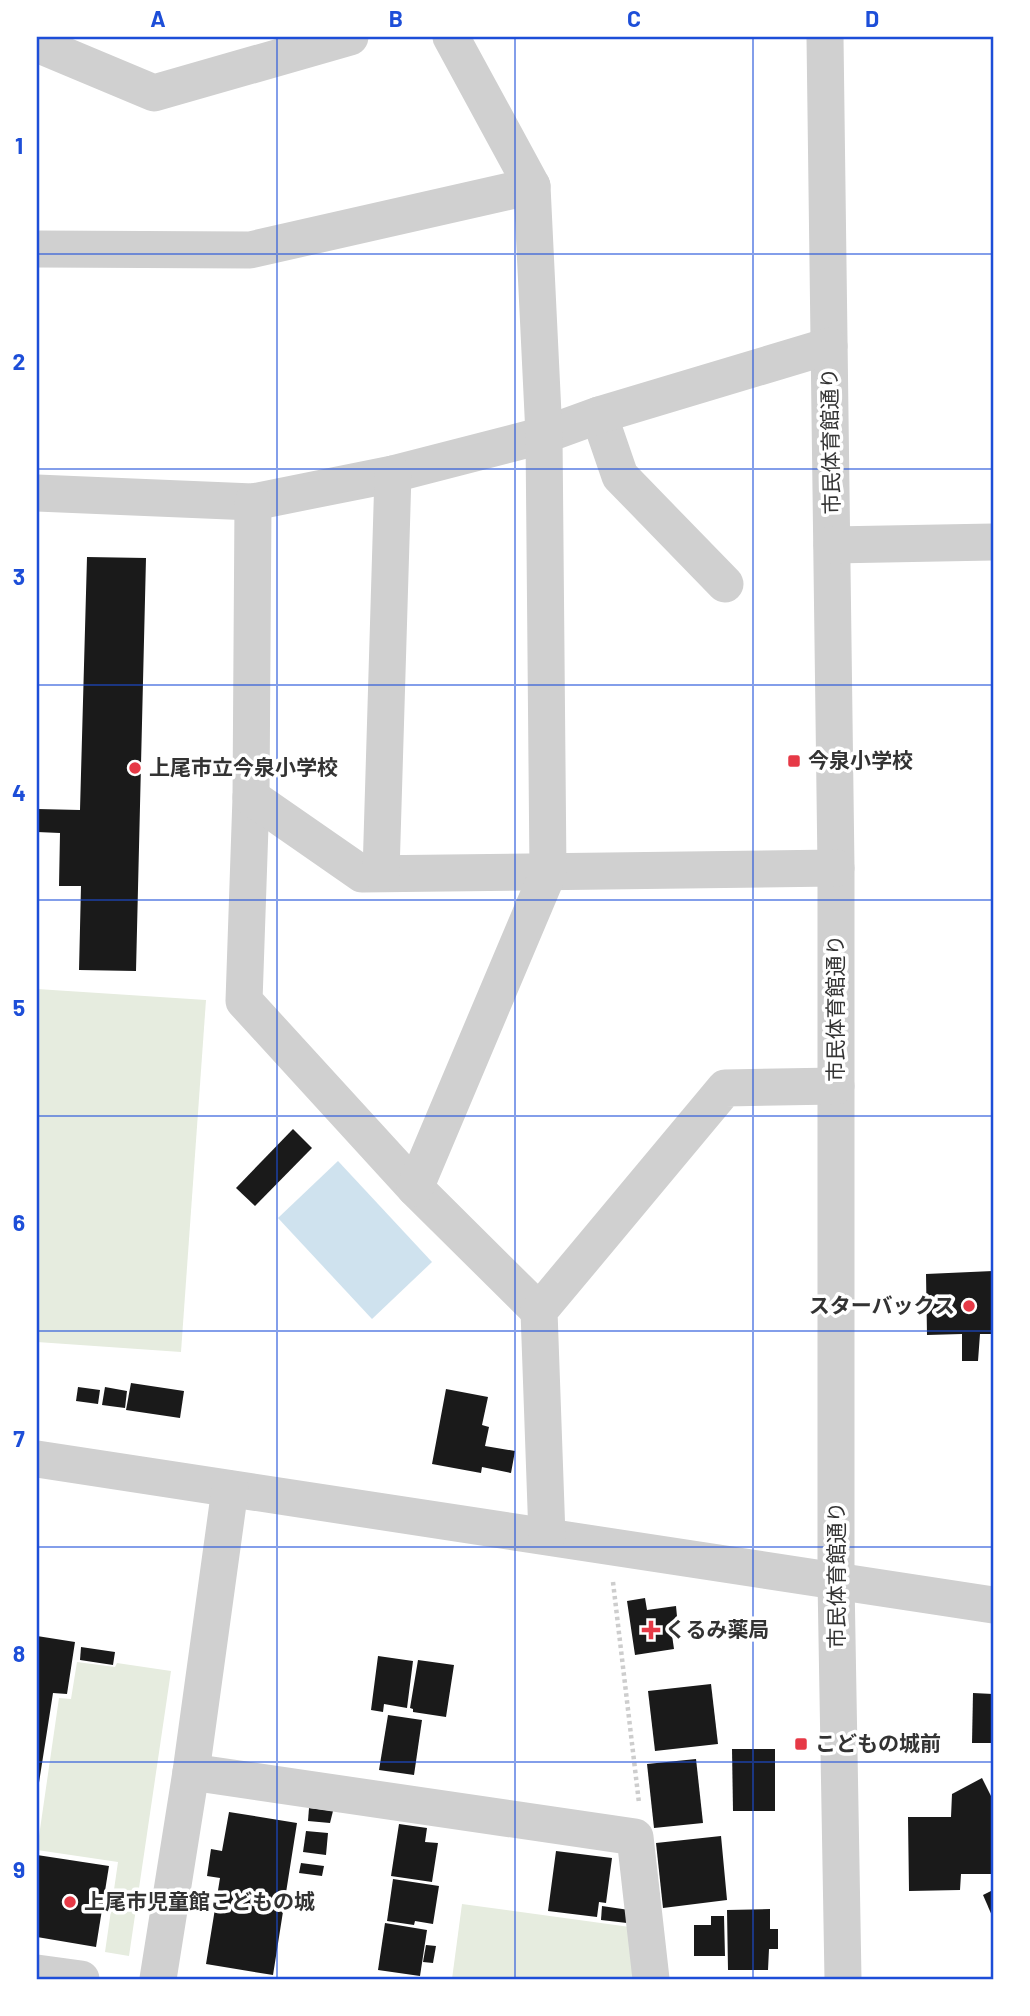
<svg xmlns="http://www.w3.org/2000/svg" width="1030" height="2016" font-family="Barlow,'Noto Sans JP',sans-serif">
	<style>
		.green { fill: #e6ecdf }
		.water { fill: #cfe2ee }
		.building { fill: #1a1a1a }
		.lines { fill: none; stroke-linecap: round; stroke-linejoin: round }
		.path { stroke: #cdcdcd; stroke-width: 4.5; stroke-dasharray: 3.5 3.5; stroke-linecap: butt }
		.minor { stroke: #d0d0d0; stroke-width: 37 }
		.grid { fill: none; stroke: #1d4ed8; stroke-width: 2; stroke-opacity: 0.55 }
		.poi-dot { fill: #e63946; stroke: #fff; stroke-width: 2.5 }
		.labels { text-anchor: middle; stroke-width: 7; stroke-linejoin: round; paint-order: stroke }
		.street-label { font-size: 21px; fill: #333; stroke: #fff }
		.poi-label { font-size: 21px; font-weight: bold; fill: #333; stroke: #fff; text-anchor: start }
		.neatline { fill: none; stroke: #1d4ed8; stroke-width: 2.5 }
		.grid-label { font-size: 23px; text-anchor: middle; font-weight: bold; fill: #1d4ed8 }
	</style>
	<rect width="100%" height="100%" fill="#fff"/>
	<g class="green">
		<path d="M37,989l169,11 -25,352 -144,-10z"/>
		<path d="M77,1662l38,5 2,-4 54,8 -42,285 -24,-4 13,-90 -81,-12 22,-152 12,1z"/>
		<path d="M462,1904l168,23 6,52h-184z"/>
	</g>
	<path class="water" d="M338,1161l94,101 -60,57 -94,-101z"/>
	<g class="building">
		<path d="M87,557l59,1 -10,413 -57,-1 2,-84h-22l1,-53 -23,-1v-23l43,1z"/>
		<path d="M293,1129l19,19 -57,58 -19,-18z"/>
		<path d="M993,1271v63h-13l-2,27h-16v-27l-35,1 -1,-61z"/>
		<path d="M131,1383l53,8 -4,27 -54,-8z"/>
		<path d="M78,1387l22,3 -2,14 -22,-3z"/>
		<path d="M105,1387l22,4 -2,17 -23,-3z"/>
		<path d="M446,1389l42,8 -6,28 7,2 -4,19 30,5 -4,22 -29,-6 -1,6 -49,-9z"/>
		<path d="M645,1598l2,12 29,-4 2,21 -7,1 3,21 -39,6 -8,-54z"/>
		<path d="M37,1636l38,6 -8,52 -14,-1 -15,96z"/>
		<path d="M81,1647l34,5 -2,13 -33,-5z"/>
		<path d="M378,1656l35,5 -6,47 -23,-4 -1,8 -12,-2z"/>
		<path d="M418,1660l36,5 -8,52 -33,-5v-3l-3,-1z"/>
		<path d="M711,1684l7,60 -63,7 -7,-60z"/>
		<path d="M973,1693l20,1v49h-21z"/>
		<path d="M388,1715l34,5 -8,55 -35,-5z"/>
		<path d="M732,1749h43v62h-42z"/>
		<path d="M696,1759l7,64 -49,5 -7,-64z"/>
		<path d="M982,1778l11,22v74h-32l-1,16 -51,1 -1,-74h43l1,-23z"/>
		<path d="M309,1808l24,3 -3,12 -22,-2z"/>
		<path d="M229,1812l68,11 -24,152 -67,-11 14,-86 -13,-2 4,-27 11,2z"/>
		<path d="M399,1824l28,4 -2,14 13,1 -6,39 -41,-6z"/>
		<path d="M306,1831l22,2 -2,22 -23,-3z"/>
		<path d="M721,1836l6,64 -64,8 -7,-65z"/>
		<path d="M556,1851l56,7 -6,45 -7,-1 -2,15 -49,-6z"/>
		<path d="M37,1855l72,11 -13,81 -59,-10z"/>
		<path d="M301,1863l23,3 -2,10 -23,-3z"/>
		<path d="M393,1879l46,7 -6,38 -18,-3 -1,4 -27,-4z"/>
		<path d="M993,1890v28l-10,-23z"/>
		<path d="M602,1906l27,4 -2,13 -26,-3z"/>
		<path d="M770,1909v20h8v20h-9l-1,21h-40l-1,-60z"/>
		<path d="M711,1916h13l1,40h-31v-31h17z"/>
		<path d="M385,1923l42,7 -7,46 -42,-6z"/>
		<path d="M426,1945l10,1 -3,17 -10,-1z"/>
	</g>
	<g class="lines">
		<path class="path" d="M613,1582l26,221"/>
		<g class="minor">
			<path d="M825,37l11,831v713l7,398"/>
			<path d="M37,44l117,49 196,-56"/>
			<path d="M37,249l213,1 282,-64"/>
			<path d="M599,415l21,61 105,108"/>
			<path d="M37,493l216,9 140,-28 151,-39 55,-20 230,-69"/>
			<path d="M253,502l-2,295 -7,204 171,187 124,123"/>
			<path d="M832,545l161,-3"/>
			<path d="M251,797l111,77 474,-6"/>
			<path d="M381,873l12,-399"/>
			<path d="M415,1188l133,-315 -4,-438 -12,-249 -81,-149"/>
			<path d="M37,1459l956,146"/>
			<path d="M547,1536l-8,-225 186,-223 111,-2"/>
			<path d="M191,1772l444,65 16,142"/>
			<path d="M37,1973l44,6"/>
			<path d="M158,1979l33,-207 39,-283"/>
		</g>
	</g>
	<path class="grid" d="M277,37v1942M515,37v1942M753,37v1942M37,254h956M37,469h956M37,685h956M37,900h956M37,1116h956M37,1331h956M37,1547h956M37,1762h956"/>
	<g class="poi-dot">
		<rect x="787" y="754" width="14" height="14" rx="3.5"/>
		<circle cx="135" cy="768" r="7"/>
		<circle cx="969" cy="1306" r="7"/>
		<path d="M647.5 1619.5h7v7h7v7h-7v7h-7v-7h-7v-7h7z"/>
		<rect x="794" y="1737" width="14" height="14" rx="3.5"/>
		<circle cx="70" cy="1902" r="7"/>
	</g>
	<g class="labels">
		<g class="street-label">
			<text transform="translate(831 441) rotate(-91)" y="7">市民体育館通り</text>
			<text transform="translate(836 1008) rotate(-90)" y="7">市民体育館通り</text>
			<text transform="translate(837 1575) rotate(-90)" y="7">市民体育館通り</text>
		</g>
		<g class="poi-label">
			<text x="808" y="768">今泉小学校</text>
			<text x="149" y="775">上尾市立今泉小学校</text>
			<text x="955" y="1313" text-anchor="end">スターバックス</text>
			<text x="665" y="1637">くるみ薬局</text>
			<text x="815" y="1751">こどもの城前</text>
			<text x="84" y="1909">上尾市児童館こどもの城</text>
		</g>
	</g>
	<rect width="1030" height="2016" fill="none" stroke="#ffffff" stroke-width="77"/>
	<rect x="38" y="38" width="954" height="1940" class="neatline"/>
	<g class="grid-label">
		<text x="158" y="27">A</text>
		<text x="396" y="27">B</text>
		<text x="634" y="27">C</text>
		<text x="872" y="27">D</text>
		<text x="19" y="154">1</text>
		<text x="19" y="370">2</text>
		<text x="19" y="585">3</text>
		<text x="19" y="801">4</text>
		<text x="19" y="1016">5</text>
		<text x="19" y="1231">6</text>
		<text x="19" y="1447">7</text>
		<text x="19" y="1662">8</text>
		<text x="19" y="1878">9</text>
	</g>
</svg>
